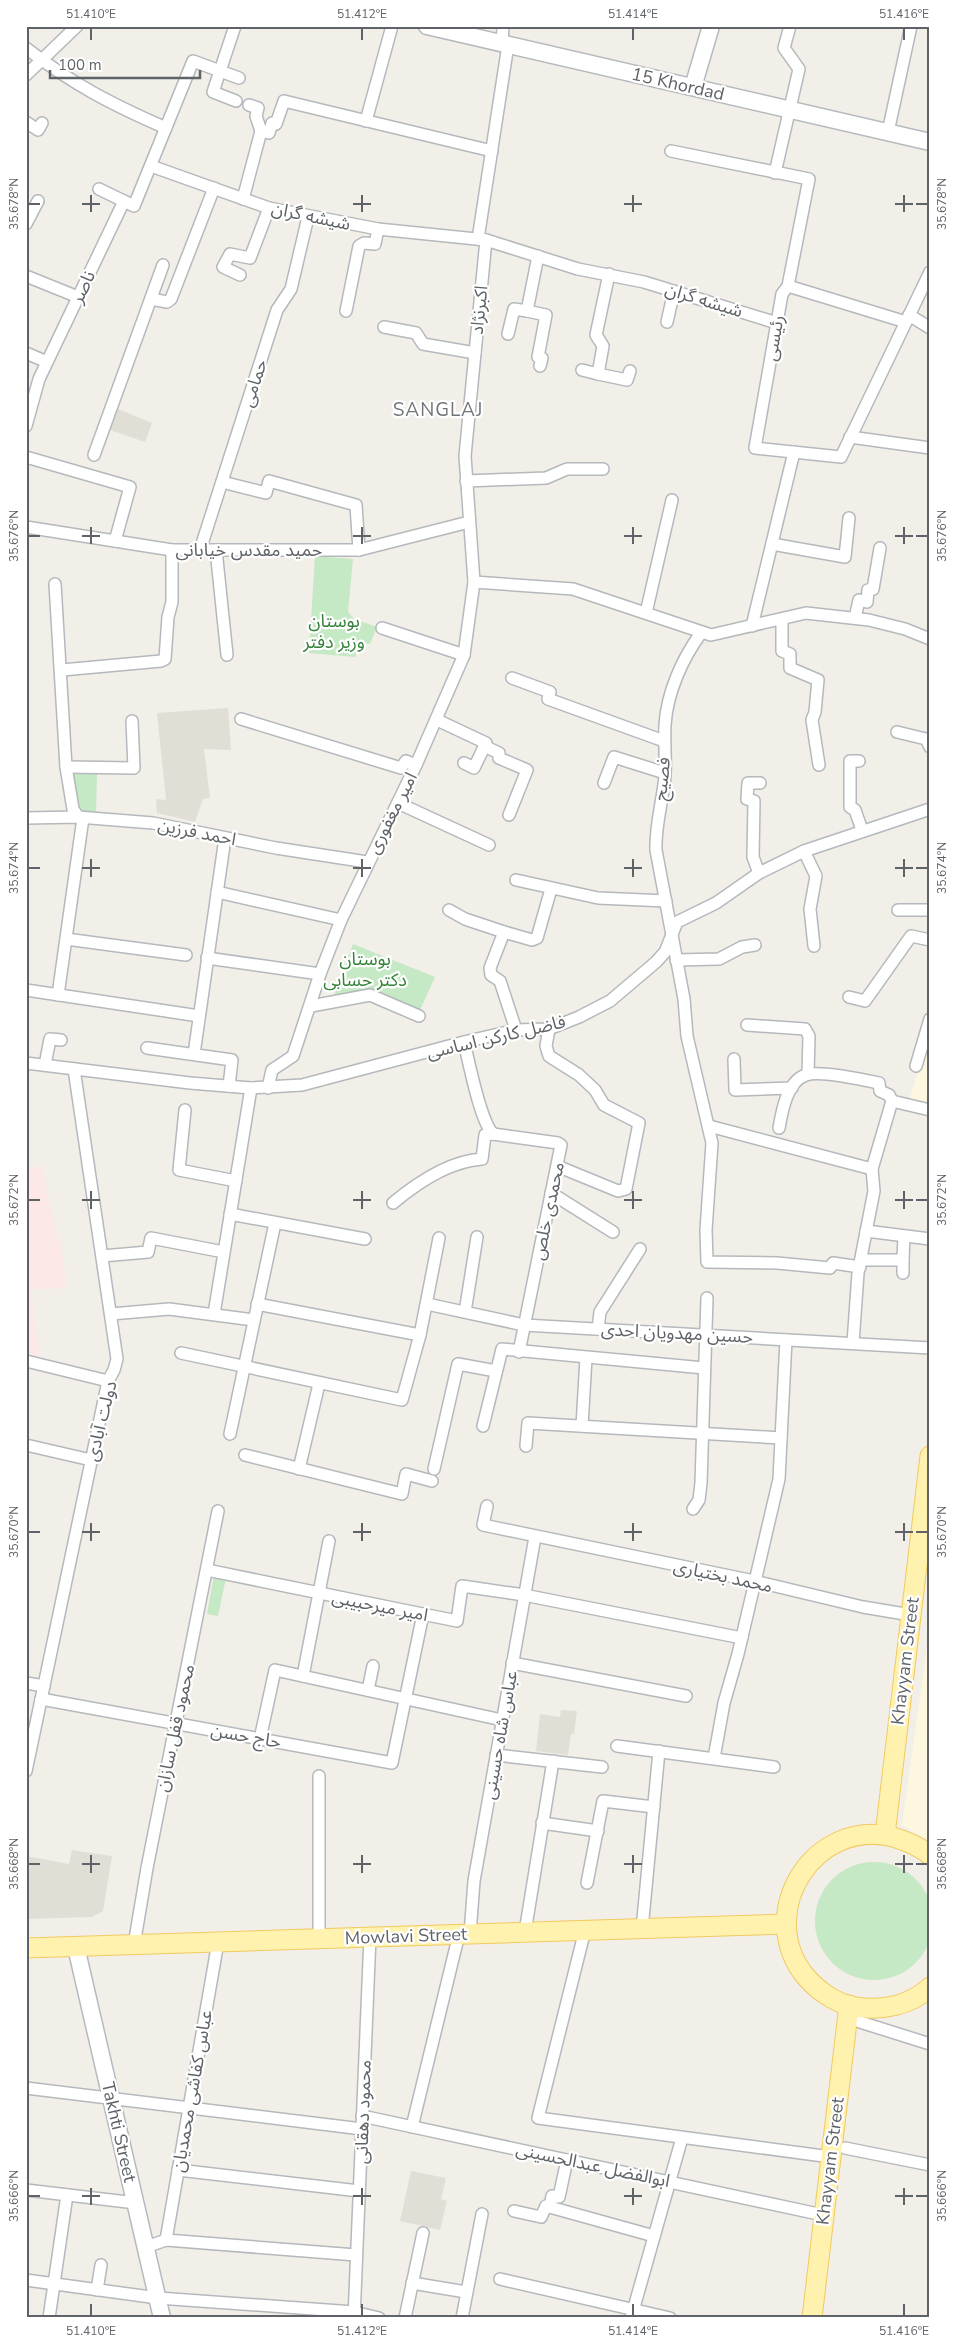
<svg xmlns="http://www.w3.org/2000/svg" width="956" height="2344" font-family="'Nunito Sans','Noto Sans Arabic',sans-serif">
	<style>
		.commercial { fill: #fef7e0 }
		.education { fill: #e1ded6 }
		.medical { fill: #fce8e6 }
		.green { fill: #c5e8c5 }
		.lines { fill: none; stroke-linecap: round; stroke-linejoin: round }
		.street-casing { stroke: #b5b8bc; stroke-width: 14 }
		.secondary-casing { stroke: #b6babf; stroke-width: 19 }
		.primary-casing { stroke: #f2c960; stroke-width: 21 }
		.street { stroke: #fff; stroke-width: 11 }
		.secondary { stroke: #fff; stroke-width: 16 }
		.primary { stroke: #fff2af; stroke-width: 19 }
		.ticks { fill: none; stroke: #5f6368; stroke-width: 2 }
		.labels { text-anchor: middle; stroke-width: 4.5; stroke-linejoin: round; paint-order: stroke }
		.street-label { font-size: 18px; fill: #5f6368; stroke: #fff }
		.park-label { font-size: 18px; fill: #348238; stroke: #fff }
		.neighbourhood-label { font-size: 19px; letter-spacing: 1px; fill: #70757a; stroke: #fff }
		.neatline { fill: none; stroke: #5f6368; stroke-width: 2 }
		.ticks-label { font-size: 12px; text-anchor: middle; fill: #5f6368 }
	</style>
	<rect width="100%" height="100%" fill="#f1efe8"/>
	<g class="commercial">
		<path d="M930,1033v73l-21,-5z"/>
		<path d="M930,1627v215l-28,-17z"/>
	</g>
	<g class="education">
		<path d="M118,409l34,14 -7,19 -35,-12z"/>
		<path d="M228,708l3,42 -27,-1 6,49 -7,1 -8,23 -38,-9 -1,-14 10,1 -9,-87z"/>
		<path d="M561,1710l16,1 -3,23h-3l-3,21 -32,-4 4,-37 20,3z"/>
		<path d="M72,1850l40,6 -9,55 -11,6 -66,2v-63l43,8z"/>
		<path d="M411,2171l35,7 -5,21 6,2 -7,29 -40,-9z"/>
	</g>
	<path class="medical" d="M26,1167h16l15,71 3,2 7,48 -36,1 9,71 -14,-3z"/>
	<g class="green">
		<path d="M315,556l38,3 -5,53 6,7 23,8 -7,17 -9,-1 -6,14 -46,-4z"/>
		<path d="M74,774h23l-1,38 -16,1 -4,-10z"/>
		<path d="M353,944l82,33 -15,33 -50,-21 -37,10z"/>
		<path d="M214,1575l12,3 -8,38 -11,-2z"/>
		<circle cx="874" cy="1921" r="59"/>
	</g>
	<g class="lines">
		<g class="street-casing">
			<g id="street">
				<path d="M235,26l-22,66 23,9"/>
				<path d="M502,44l1,-18"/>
				<path d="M26,48c46,36 87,57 140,80"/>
				<path d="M26,75l51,-49"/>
				<path d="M249,105l9,3 -2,8 5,15"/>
				<path d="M366,121l26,-95"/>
				<path d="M26,122l12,8 4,-7"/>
				<path d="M261,131l8,2 3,-10 4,1 8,-23 208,50"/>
				<path d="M888,132l23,-106"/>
				<path d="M671,151l138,28 -21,107 -6,8 -27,154 86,9 89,-185"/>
				<path d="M151,166l118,42 109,21 108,11 92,29 66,13 133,41"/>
				<path d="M775,173l24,-104 -15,-21 6,-22"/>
				<path d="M99,189l35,17 59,-145 46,17"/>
				<path d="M243,199l18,-68"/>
				<path d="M26,224l12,-23"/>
				<path d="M478,239l30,-194"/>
				<path d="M538,256l-11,55 19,4 -8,42 4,1 -2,8"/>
				<path d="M609,274l-13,61 7,11 -5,28 29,6 3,-9"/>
				<path d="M240,275l-17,-8 7,-13 20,4 19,-50"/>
				<path d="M26,276l52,21"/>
				<path d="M788,286l118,36"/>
				<path d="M151,299l16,3 4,-3 43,-111"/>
				<path d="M346,311l13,-65 5,-3 11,1 3,-15"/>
				<path d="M909,315l21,13"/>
				<path d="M667,322l7,-31"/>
				<path d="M384,327l32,6 7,11 52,9"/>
				<path d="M508,334l6,-25 13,2"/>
				<path d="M26,353l21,9"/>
				<path d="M582,370l16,4"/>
				<path d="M26,426l13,-47 85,-178"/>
				<path d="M850,437l80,11"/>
				<path d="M94,455l69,-190"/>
				<path d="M26,457l104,30 -15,54"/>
				<path d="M466,481l80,-3 21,-9h36"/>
				<path d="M222,482l44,11 3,-12 87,24 3,45"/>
				<path d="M26,527l146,23h187l110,-28"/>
				<path d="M772,544l73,13 4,-39"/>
				<path d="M200,550l77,-240 14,-21 17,-72"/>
				<path d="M216,550l11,105"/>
				<path d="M474,582l99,7 138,46 95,-22 63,7 36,9 25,10"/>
				<path d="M55,584l11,183 7,42 5,8"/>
				<path d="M646,613l26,-113"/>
				<path d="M855,618l4,-18 8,2 1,-12 5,-1 7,-41"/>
				<path d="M782,619v32l8,3v14l28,12 -3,32 -3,8 7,45"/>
				<path d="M752,626l42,-174"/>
				<path d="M382,628l82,27"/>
				<path d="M701,633c-19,26 -34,60 -36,92 -1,17 1,33 0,50 -2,26 -10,49 -9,75l28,149 3,37 25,107 -6,87 1,32 70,1 53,5 3,-5 27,4"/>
				<path d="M62,670l99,-9 4,-2 3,-42 4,-15v-52"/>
				<path d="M512,678l38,14 -2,7 116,42"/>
				<path d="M241,719l160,49 5,-7 10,4"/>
				<path d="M437,720l49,23 -12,25 -10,-5"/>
				<path d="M897,732l29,7 4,8"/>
				<path d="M484,746l15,7v5l28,12 -18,45"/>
				<path d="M859,761h-9v46l5,3 7,20"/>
				<path d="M66,767l68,1 -2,-47"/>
				<path d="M604,783l10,-26 51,16"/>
				<path d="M398,803l91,42"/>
				<path d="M26,818l52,-1 75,6 123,25 91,14"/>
				<path d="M804,851l12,25 -6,33 4,37"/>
				<path d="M759,873l-6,-16 1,-56 -7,-2 1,-16h12"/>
				<path d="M516,880l82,18 68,3"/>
				<path d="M217,892l124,28"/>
				<path d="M449,910l16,9 39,13"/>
				<path d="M898,910h32"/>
				<path d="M66,939l120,16"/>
				<path d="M207,958l113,16"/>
				<path d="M676,960l43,-1 23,-12 13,-2"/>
				<path d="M26,990l173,26"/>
				<path d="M58,995l25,-177"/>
				<path d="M849,997l16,4 46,-65 19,4"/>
				<path d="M311,1006l59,-11 49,21"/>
				<path d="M747,1025l58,4 4,7 -1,38"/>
				<path d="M549,1029l-3,17 3,10 30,19 16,15 9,15 35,18 -13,66 -8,2 -61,-25"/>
				<path d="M516,1030l-16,-49 -9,-6 -1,-7 14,-36 28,8 5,-2 14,-49"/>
				<path d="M464,1042c5,20 16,79 29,92"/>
				<path d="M147,1048l85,12 -3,26"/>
				<path d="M194,1054l31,-216"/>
				<path d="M734,1059l1,31 57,-2"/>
				<path d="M26,1063l164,20 61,5 51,-3 162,-43 52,-12 33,-1 30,-12 31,-16 46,-39 9,-10 12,-30 39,-19 43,-30 45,-22 126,-42"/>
				<path d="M45,1065l5,-26 11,1"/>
				<path d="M916,1066l14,-47"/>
				<path d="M268,1088l4,-18 21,-14 27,-82 21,-54 75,-155 48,-110 10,-73 -9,-126 21,-216"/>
				<path d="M185,1110l-6,60 57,11"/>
				<path d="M709,1126l163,43"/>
				<path d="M779,1128c3,-17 8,-47 27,-53 12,-5 59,5 73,8l1,8 9,4 3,6 38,9"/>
				<path d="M551,1193l62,39"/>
				<path d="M393,1203c24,-20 56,-42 89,-44l3,-24 8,-1 65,9 3,2 -42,207"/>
				<path d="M230,1214l135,25"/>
				<path d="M866,1231l64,8"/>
				<path d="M102,1256l46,-4 3,-14 73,14"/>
				<path d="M861,1260h42l1,-24"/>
				<path d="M903,1260v13"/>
				<path d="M257,1304l163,31"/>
				<path d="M427,1304l97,21 406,23"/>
				<path d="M465,1312l12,-75"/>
				<path d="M111,1314l58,-5 85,11"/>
				<path d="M214,1314l37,-226"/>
				<path d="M598,1329l2,-17 40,-63"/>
				<path d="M853,1343l5,-70 16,-82 -2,-22 20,-68"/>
				<path d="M181,1353l221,47 18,-65 19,-97"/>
				<path d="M26,1361l82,20"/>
				<path d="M483,1426l19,-77 202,19"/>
				<path d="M582,1426l4,-68"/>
				<path d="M230,1434l45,-211"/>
				<path d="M26,1445l65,15"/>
				<path d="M526,1446l2,-23 253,15"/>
				<path d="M245,1455l157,39 4,-20 26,7"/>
				<path d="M299,1469l20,-85"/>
				<path d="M434,1469l24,-105 38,7"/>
				<path d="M487,1506l-4,19 271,56 109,26 48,8"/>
				<path d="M693,1509l6,-9 2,-17 6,-185"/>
				<path d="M207,1570l250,51 5,-35 62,9 218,43"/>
				<path d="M512,1663l174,33"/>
				<path d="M303,1676l26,-135"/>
				<path d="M26,1683l18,3"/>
				<path d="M368,1690l5,-24"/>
				<path d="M41,1699l351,64 31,-149"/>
				<path d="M260,1739l15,-69 227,50"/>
				<path d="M617,1746l157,21"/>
				<path d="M496,1755l106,12"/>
				<path d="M714,1758l10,-55 14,-49 41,-175 7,-139"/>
				<path d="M26,1771l82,-390 6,-11 3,-11 -43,-290"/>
				<path d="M319,1776v163"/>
				<path d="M542,1823l56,8"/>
				<path d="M587,1883l16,-82 51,6"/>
				<path d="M642,1929l17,-178"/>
				<path d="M585,1930l-47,188 293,39"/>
				<path d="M525,1932l28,-171"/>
				<path d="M470,1934l4,-53 61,-344"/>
				<path d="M134,1945l13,-77 71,-357"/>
				<path d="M860,2022l70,22"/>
				<path d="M26,2088l336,41"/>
				<path d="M362,2116l461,99"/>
				<path d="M412,2127l47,-193"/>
				<path d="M845,2148l85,17"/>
				<path d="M178,2170l181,21"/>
				<path d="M26,2190l110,13"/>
				<path d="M550,2207l2,-11 7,1 8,-37"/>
				<path d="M514,2211l27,6 5,-11 108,30"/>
				<path d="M166,2240l52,-298"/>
				<path d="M146,2247l20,-7 190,15"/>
				<path d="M500,2279l170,39"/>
				<path d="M26,2280l132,18 196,14 25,6"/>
				<path d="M412,2283l54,9"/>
				<path d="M97,2290l4,-25"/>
				<path d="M49,2318l18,-123"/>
				<path d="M354,2318l16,-381"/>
				<path d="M405,2318l18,-85"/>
				<path d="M462,2318l20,-104"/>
				<path d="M631,2318l51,-180"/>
			</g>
		</g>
		<g class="secondary-casing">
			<g id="secondary">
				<path d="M427,26l503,116"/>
				<path d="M693,87l18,-61"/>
				<path d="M76,1947l86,371"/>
			</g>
		</g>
		<g class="primary-casing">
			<g id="primary">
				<path d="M885,1835l45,-379"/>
				<path d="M930,1855c-11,-9 -24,-14 -37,-18 -77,-19 -136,71 -91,135 13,17 32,31 53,35 26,4 55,-1 75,-20"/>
				<path d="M26,1948l760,-24"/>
				<path d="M812,2318l37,-313"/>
			</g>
		</g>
		<use href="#street" class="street"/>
		<use href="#secondary" class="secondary"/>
		<use href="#primary" class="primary"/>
	</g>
	<path class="ticks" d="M91,28v12M362,28v12M633,28v12M904,28v12M91,195v17M362,195v17M633,195v17M904,195v17M28,204h12M82,204h18M353,204h18M624,204h18M895,204h18M916,204h12M91,527v17M362,527v17M633,527v17M904,527v17M28,536h12M82,536h18M353,536h18M624,536h18M895,536h18M916,536h12M91,859v18M362,859v18M633,859v18M904,859v18M28,868h12M82,868h18M353,868h18M624,868h18M895,868h18M916,868h12M91,1191v18M362,1191v18M633,1191v18M904,1191v18M28,1200h12M82,1200h18M353,1200h18M624,1200h18M895,1200h18M916,1200h12M91,1523v18M362,1523v18M633,1523v18M904,1523v18M28,1532h12M82,1532h18M353,1532h18M624,1532h18M895,1532h18M916,1532h12M91,1855v18M362,1855v18M633,1855v18M904,1855v18M28,1864h12M82,1864h18M353,1864h18M624,1864h18M895,1864h18M916,1864h12M91,2188v17M362,2188v17M633,2188v17M904,2188v17M28,2196h12M82,2196h18M353,2196h18M624,2196h18M895,2196h18M916,2196h12M91,2304v12M362,2304v12M633,2304v12M904,2304v12"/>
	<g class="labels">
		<g class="street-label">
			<text transform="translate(678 84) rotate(13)" y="6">15 Khordad</text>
			<text transform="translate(311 216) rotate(12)" y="6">شیشه گران</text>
			<text transform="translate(83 287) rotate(-65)" y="6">ناصر</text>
			<text transform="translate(704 300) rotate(17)" y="6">شیشه گران</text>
			<text transform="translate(479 310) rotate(-84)" y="6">اکبرنژاد</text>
			<text transform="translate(774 338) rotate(-80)" y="6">رئیسی</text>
			<text transform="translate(254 383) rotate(-72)" y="6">حمامی</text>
			<text x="249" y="556">حمید مقدس خیابانی</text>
			<text transform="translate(662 779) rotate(-85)" y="6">فصیح</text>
			<text transform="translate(392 813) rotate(-63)" y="6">امیر مغفوری</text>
			<text transform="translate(197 832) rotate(11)" y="6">احمد فرزین</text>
			<text transform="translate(496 1037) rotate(-13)" y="6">فاضل کارکن اساسی</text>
			<text transform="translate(548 1211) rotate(-78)" y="6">محمدی خلص</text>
			<text transform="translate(677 1333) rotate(3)" y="6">حسین مهدویان احدی</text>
			<text transform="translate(101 1421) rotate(-76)" y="6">دولت آبادی</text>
			<text transform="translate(723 1576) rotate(12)" y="6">محمد بختیاری</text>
			<text transform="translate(380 1606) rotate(11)" y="6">امیر میرحبیبی</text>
			<text transform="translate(905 1661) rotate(-83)" y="6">Khayyam Street</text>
			<text transform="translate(175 1728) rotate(-78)" y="6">محمود قفل سازان</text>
			<text transform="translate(500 1735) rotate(-80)" y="6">عباس شاه حسینی</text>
			<text transform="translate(246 1736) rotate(10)" y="6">حاج حسن</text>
			<text transform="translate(406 1936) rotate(-2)" y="6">Mowlavi Street</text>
			<text transform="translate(192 2091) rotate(-80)" y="6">عباس کفاشی محمدیان</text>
			<text transform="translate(363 2112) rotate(-88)" y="6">محمود دهقانی</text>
			<text transform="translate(119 2132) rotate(77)" y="6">Takhti Street</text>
			<text transform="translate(830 2161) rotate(-83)" y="6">Khayyam Street</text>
			<text transform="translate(593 2165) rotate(12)" y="6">ابوالفضل عبدالحسینی</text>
		</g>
		<g class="park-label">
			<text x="334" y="627">بوستان<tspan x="334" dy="21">وزیر دفتر</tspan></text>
			<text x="365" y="965">بوستان<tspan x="365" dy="21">دکتر حسابی</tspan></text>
		</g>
		<g class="neighbourhood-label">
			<text x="438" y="416">SANGLAJ</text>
		</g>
	</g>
	<rect width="956" height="2344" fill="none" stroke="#ffffff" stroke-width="55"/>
	<path d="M50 70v8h150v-8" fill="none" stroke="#5f6368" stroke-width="2.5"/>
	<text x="58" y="70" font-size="15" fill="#5f6368" stroke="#ffffff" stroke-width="4" paint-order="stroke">100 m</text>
	<rect x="28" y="28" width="900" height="2288" class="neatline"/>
	<g class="ticks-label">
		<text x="91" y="18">51.410°E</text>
		<text x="362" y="18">51.412°E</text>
		<text x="633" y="18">51.414°E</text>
		<text x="904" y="18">51.416°E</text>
		<text transform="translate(14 204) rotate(-90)" y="4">35.678°N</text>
		<text transform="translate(942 204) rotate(-90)" y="4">35.678°N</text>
		<text transform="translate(14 536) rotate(-90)" y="4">35.676°N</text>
		<text transform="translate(942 536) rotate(-90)" y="4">35.676°N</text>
		<text transform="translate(14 868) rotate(-90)" y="4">35.674°N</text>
		<text transform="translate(942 868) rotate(-90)" y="4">35.674°N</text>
		<text transform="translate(14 1200) rotate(-90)" y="4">35.672°N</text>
		<text transform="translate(942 1200) rotate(-90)" y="4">35.672°N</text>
		<text transform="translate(14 1532) rotate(-90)" y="4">35.670°N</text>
		<text transform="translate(942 1532) rotate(-90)" y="4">35.670°N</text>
		<text transform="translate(14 1864) rotate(-90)" y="4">35.668°N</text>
		<text transform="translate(942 1864) rotate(-90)" y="4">35.668°N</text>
		<text transform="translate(14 2196) rotate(-90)" y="4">35.666°N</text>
		<text transform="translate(942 2196) rotate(-90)" y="4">35.666°N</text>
		<text x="91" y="2335">51.410°E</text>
		<text x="362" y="2335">51.412°E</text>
		<text x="633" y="2335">51.414°E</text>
		<text x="904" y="2335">51.416°E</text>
	</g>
</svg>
